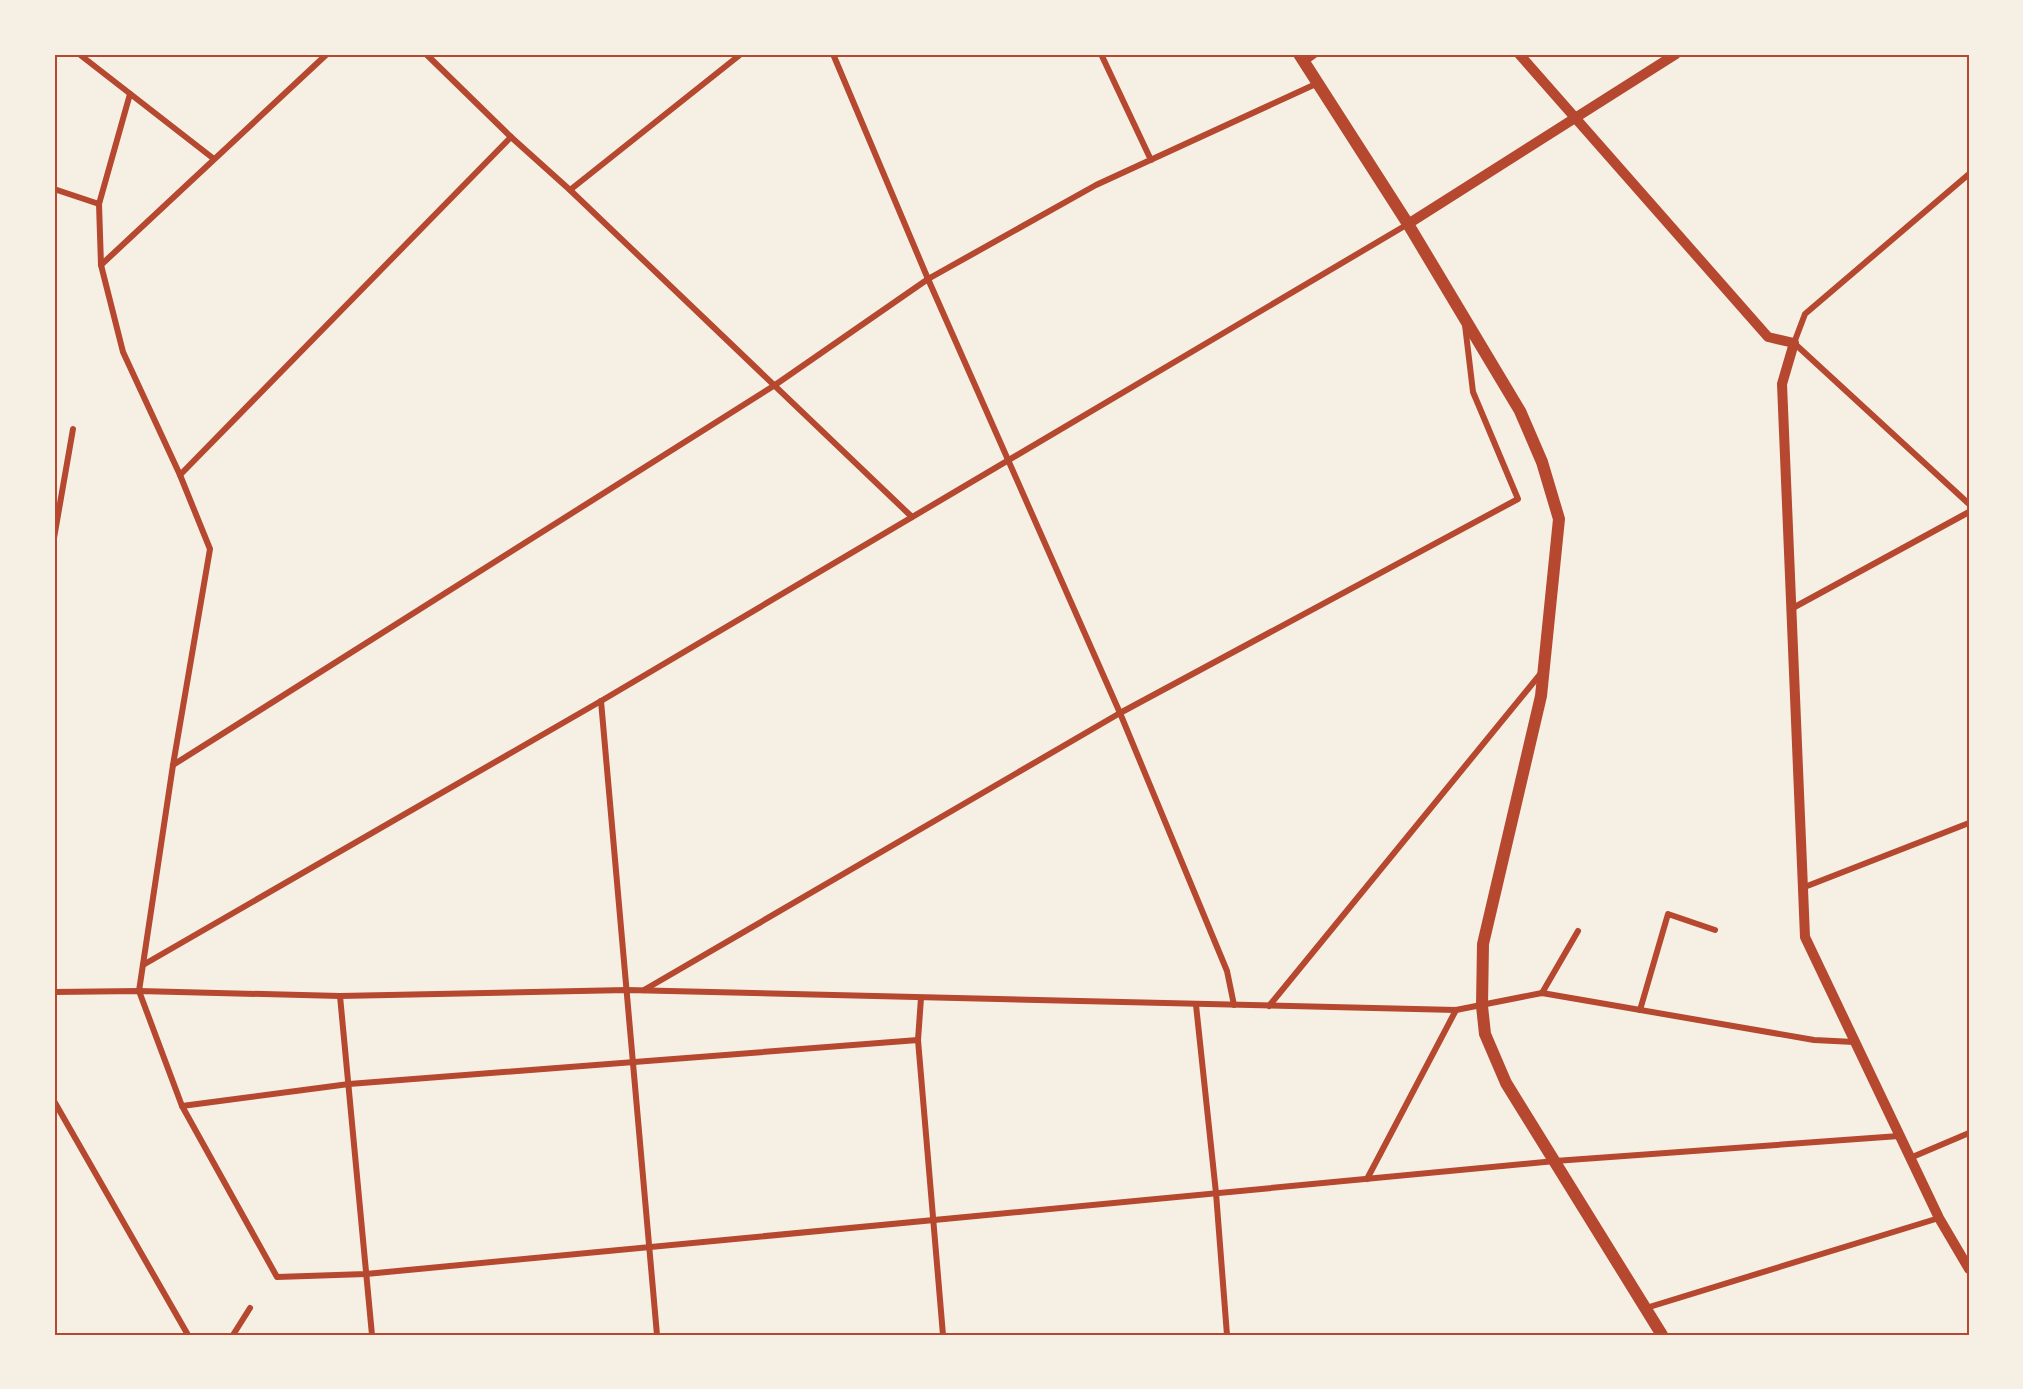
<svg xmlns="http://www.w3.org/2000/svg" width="2023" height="1389" font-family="Ubuntu,sans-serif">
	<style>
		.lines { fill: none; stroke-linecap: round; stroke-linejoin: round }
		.minor { stroke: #b5482f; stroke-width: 6 }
		.tertiary { stroke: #b5482f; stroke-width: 10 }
		.secondary { stroke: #b5482f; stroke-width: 12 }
		.neatline { fill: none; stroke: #b5482f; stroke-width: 2 }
	</style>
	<rect width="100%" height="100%" fill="#f6efe4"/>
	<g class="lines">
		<g class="minor">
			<path d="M79,54l135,105"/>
			<path d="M426,54l85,83 59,53 342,327"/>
			<path d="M833,54l95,225 192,434 107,258 7,34"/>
			<path d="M1101,54l50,106"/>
			<path d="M1305,62l11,-8"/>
			<path d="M130,94l-31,110 2,61 22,87 57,123 30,74 -37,216 -34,226 43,115 95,171 89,-3 1189,-113 344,-25"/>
			<path d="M1969,174l-164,140 -11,29 175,161"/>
			<path d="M54,189l45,15"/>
			<path d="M570,190l171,-136"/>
			<path d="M101,265l226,-211"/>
			<path d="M180,475l331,-338"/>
			<path d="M54,538l19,-109"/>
			<path d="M1791,609l178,-97"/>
			<path d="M601,701l56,634"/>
			<path d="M173,765l602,-380 153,-106 168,-94 222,-102"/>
			<path d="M1802,888l167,-65"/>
			<path d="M143,965l458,-264 807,-477"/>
			<path d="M644,990l476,-277 398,-214 -45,-107 -8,-67"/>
			<path d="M54,992l85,-1 201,5 287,-6 829,20 86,-17 272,47 40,2"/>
			<path d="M1542,993l36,-62"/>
			<path d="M340,996l32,339"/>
			<path d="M921,998l-3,42 25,295"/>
			<path d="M1196,1005l20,188 11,142"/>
			<path d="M1269,1006l273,-334"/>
			<path d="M1640,1010l28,-96 47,16"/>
			<path d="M54,1101l134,234"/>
			<path d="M182,1106l167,-22 569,-44"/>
			<path d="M1910,1158l59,-25"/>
			<path d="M1367,1179l89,-169"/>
			<path d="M1646,1308l293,-90"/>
			<path d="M233,1335l17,-27"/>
		</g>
		<g class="tertiary">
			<path d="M1519,54l249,283 26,6 -12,41 23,553 134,281 30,51"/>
			<path d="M1408,224l268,-170"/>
		</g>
		<path class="secondary" d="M1299,54l109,170 112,187 22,51 17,57 -18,177 -58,248 -1,62 3,28 21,49 156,252"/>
	</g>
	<rect width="2023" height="1389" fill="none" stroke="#f6efe4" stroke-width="111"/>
	<rect x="56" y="56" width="1912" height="1278" class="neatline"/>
</svg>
